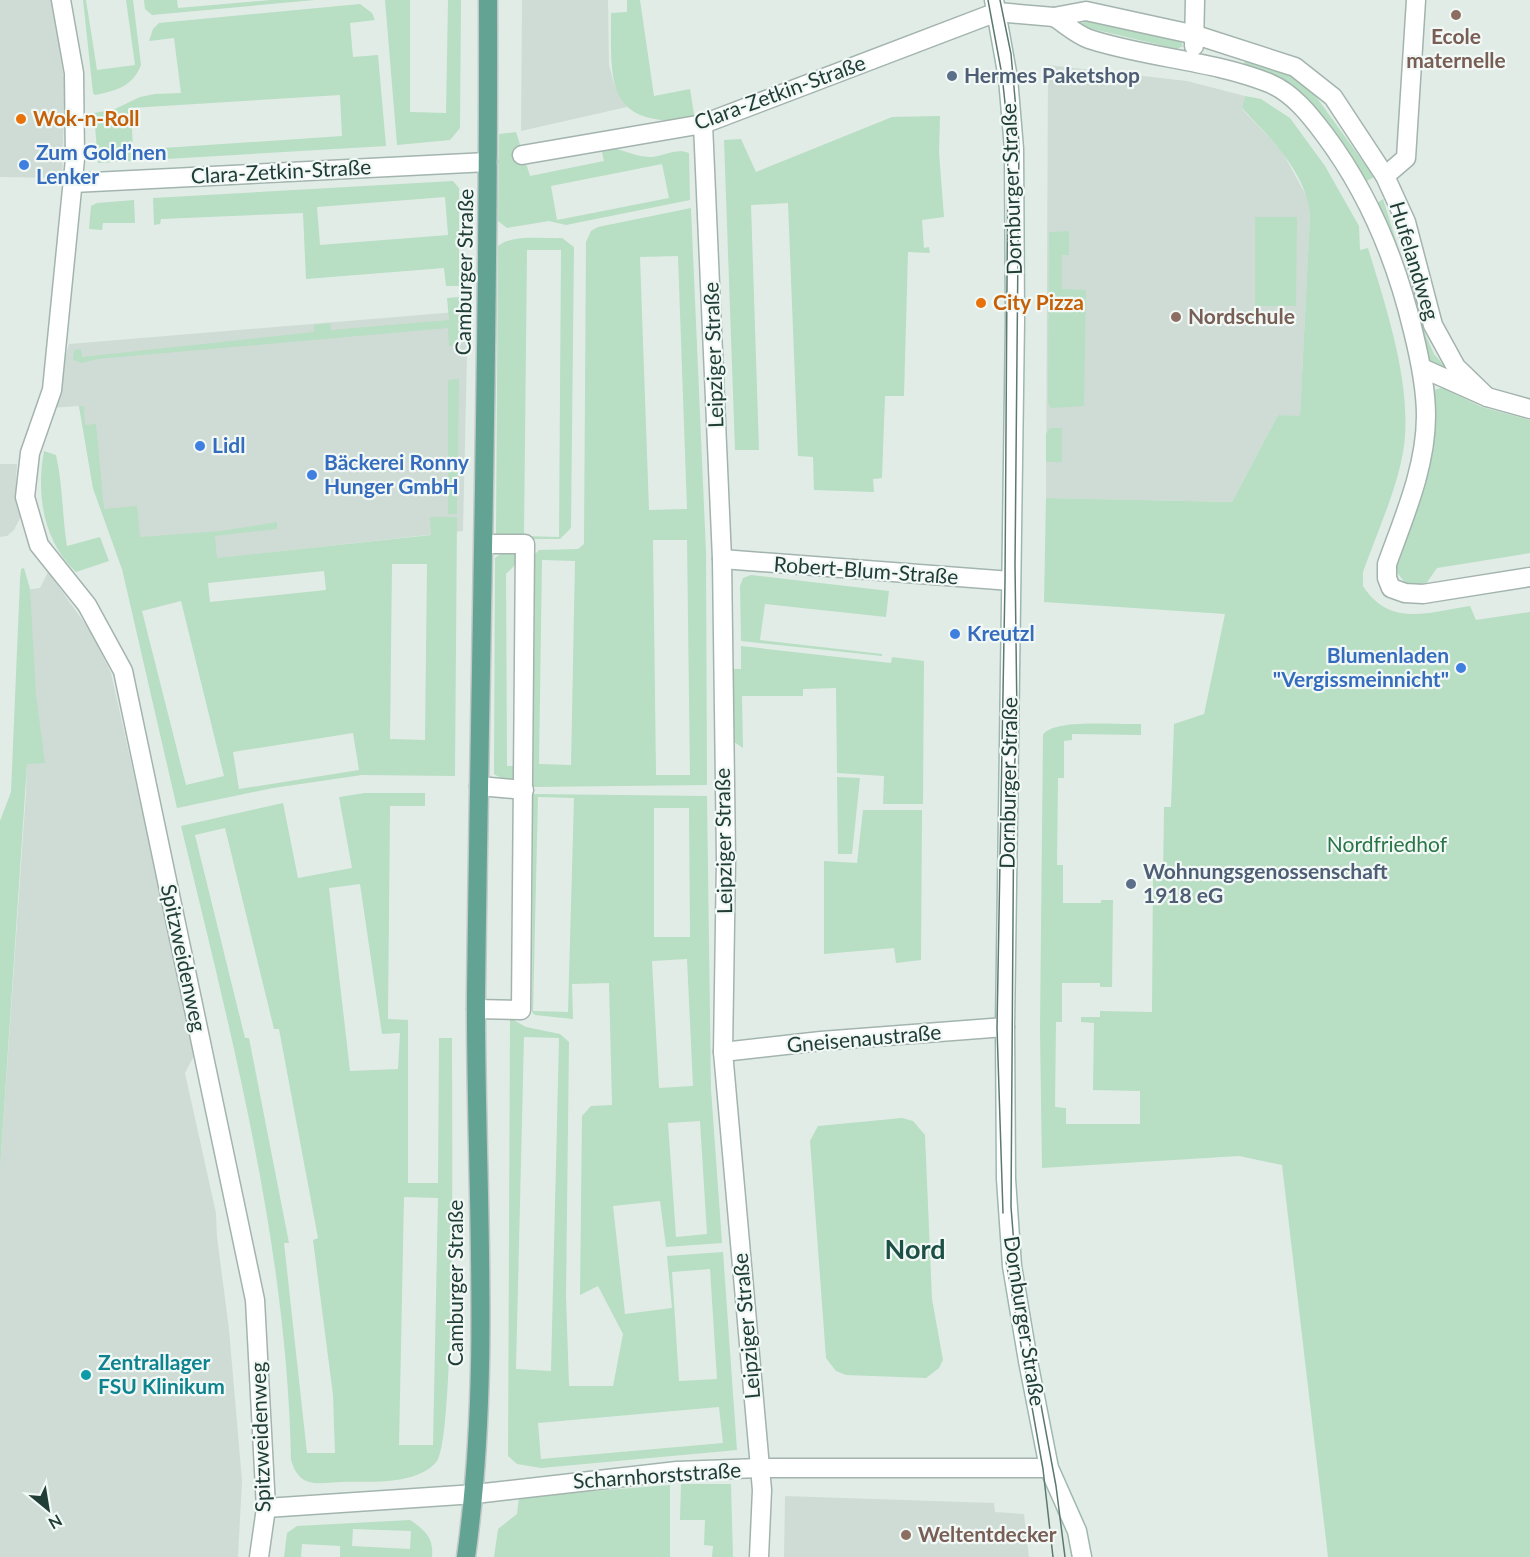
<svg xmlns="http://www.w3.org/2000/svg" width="1530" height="1557" font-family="Lato,sans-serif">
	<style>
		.built { fill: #cfdcd6 }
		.green { fill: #b8dec3; fill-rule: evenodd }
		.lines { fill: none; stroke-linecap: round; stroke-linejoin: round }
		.street-casing { stroke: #a3b4ae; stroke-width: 21 }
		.secondary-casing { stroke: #9eb8b0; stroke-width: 21 }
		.primary-casing { stroke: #c1c9c7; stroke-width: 21 }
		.street { stroke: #fff; stroke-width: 18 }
		.secondary { stroke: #fff; stroke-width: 18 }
		.primary { stroke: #63a394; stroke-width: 18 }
		.tram { stroke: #5b7971; stroke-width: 1.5 }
		.education-dot { fill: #8d6e63; stroke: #f1f8f5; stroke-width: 2 }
		.service-dot { fill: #5c6f8a; stroke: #f1f8f5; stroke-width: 2 }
		.food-dot { fill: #e8710a; stroke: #f1f8f5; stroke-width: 2 }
		.shop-dot { fill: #3f7fe0; stroke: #f1f8f5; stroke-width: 2 }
		.culture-dot { fill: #0f9aa8; stroke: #f1f8f5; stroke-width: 2 }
		.labels { text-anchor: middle; stroke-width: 4.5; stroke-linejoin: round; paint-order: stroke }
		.education-label { font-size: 21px; font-weight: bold; fill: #785e54; stroke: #f1f8f5; text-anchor: start }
		.service-label { font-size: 21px; font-weight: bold; fill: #4e5e75; stroke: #f1f8f5; text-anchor: start }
		.street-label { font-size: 21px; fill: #203d36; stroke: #f1f8f5 }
		.food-label { font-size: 21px; font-weight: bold; fill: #c56008; stroke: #f1f8f5; text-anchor: start }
		.shop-label { font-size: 21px; font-weight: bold; fill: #366cbe; stroke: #f1f8f5; text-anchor: start }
		.park-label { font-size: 21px; fill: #297548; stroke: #f1f8f5 }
		.culture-label { font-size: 21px; font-weight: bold; fill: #0d838f; stroke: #f1f8f5; text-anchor: start }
		.district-label { font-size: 27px; font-weight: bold; fill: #1c5044; stroke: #f1f8f5 }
	</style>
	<rect width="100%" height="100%" fill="#e1ece7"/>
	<g class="built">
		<path d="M0,0h52l13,85 -3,93 -62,-1z"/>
		<path d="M522,0h86l1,65 5,19 13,23 -106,24z"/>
		<path d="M1048,65l139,16 58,15 -3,13 40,42 26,48 2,16 -10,202 -22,-2 -46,87 -186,-4z"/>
		<path d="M468,311l-5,220 -341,38 -29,-81 -14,-82 -28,2 18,-64z"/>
		<path d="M0,464h17l-1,17 5,35 -7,14 -7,6 -7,1z"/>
		<path d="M48,572l43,60 20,41 85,379 -11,21 31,140 1,24 12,92 13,152 -4,76h-238v-387l26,-378 3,-105 -5,-97 16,-2z"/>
		<path d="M785,1496l209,7 1,9 29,2 5,43h-245z"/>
	</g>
	<g class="green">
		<path d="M83,0h3l11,70 38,-5 -9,-65h7l8,65c-8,21 -25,26 -46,30l-2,-2z"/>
		<path d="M144,0h33l1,8 93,-8h44l-163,15 -7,-6z"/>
		<path d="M385,0h25v112l36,1 2,-113h13l-1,128 -10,12 -53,5z"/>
		<path d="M627,0h13l14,96 36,-7 5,31c-90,7 -84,-36 -84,-107l16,-1z"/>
		<path d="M360,4l12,9 3,7 -25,3 3,34 25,-2 8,91 -288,17 -4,-50 21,-4 25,-12 15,-3 26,-1 -7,-55 -25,3 4,-12 6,-6zM340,95l2,41 -209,14 -2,-42z"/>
		<path d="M1086,21l95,21 2,4 -6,3 -93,-22 -3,-3z"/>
		<path d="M1248,58l44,16 20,17 62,86 -9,5 -32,-51 -92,-64z"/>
		<path d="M1245,96l16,3 29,19 35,48 34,60 1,24 8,-2c18,59 44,136 36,198 -6,42 -27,86 -41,126v14c27,42 66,26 107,20l6,14 54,-8v945h-202l-46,-392 -43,-9 -197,12 -2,-138 3,-295c9,-17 78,-10 98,-11v11l-69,-1v6l-8,1v37h-6l-1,87h6v38h38v-3h12l-1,87h-12v-4h-38v39h-6l-1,85 11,1v16h74v-33l-47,-1 1,-67 -13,-1v-5h19v-6l52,1 1,-134h10l1,-71h7l3,-83 30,-10 21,-100 -181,-12 2,-104 186,4 46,-87 22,1 10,-201c-4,-43 -39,-76 -68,-107z"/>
		<path d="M940,116l-1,36 5,65 -22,3 2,28 5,-1 1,6 -22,-1 -4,144h-19l-3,82 -9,1 1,13 -60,-2 -1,-33 -15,-1 -10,-253 -37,2 8,245h-24l-11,-310 17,-1 15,33 136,-55z"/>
		<path d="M516,132l14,44 74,-15 -3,-13c17,-3 32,10 51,9 12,-1 25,-9 37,-4l1,47 -124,25 -17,-4 -42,7 -9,-7 1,-87zM662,164l7,34 -112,22 -6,-34z"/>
		<path d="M453,181l6,7v98h-13l-2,-18 -138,11 -3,-66 -142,6 -1,5 -6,1 -1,-27zM445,197l3,38 -128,10 -3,-38z"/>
		<path d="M1383,199l43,137 8,18 13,15 -18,-8 -53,-157z"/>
		<path d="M134,200l1,23h-32l-1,7 -13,-1 2,-23 6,-3z"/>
		<path d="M691,208l15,344 1,233 -174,2 2,-233 4,-4 39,-1 6,-5 2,-302 5,-11 7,-4zM678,256l9,253 -38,1 -9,-253zM653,540h34l3,235h-34zM542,560l33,1 -4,204 -32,-1z"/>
		<path d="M1255,217h42l-1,89h-41z"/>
		<path d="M1069,231v24h-7v34l24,1 -2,116 -33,2 -3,-5 1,-171z"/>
		<path d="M562,238l12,9 -3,281 -11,11h-58l-6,-6 2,-287c14,-12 46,-7 64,-8zM527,250h34l-2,287 -35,-1z"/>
		<path d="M459,297v48l-10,1 -1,-18 -351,31 -15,4 -9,-3 1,-10 7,-1 1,8 232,-25v-7l16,-2 1,7 118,-10 -2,-22z"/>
		<path d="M459,379l-2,135h-9v-134z"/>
		<path d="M1442,388l40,19 48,13v133l-93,15 -14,20 -17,-4 -11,-14 38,-176 3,-5z"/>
		<path d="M79,406h5l1,19 11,-1 8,85 33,-3 3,31 81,-6 56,-9v7l-62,7 2,22 214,-23 -1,-18h27l-2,259 -93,-1 -89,13 -96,20 -55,-239 -29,-81zM392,564h35l-2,176 -35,-1zM324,571l2,19 -116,12 -2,-19zM181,601l43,175 -38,9 -44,-174zM353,733l6,37 -120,19 -6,-37z"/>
		<path d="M1050,428h12v34h-16v-28z"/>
		<path d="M44,451l12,4c7,30 6,61 11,91l33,-9 9,24 -33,11c-33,-31 -40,-78 -32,-121z"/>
		<path d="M506,550l12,4 4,4 -16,16 1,192h14l-5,12c-9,2 -15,1 -22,-4l1,-216z"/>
		<path d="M24,568l6,21 6,105 9,69 -18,1 -27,406v-349l11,-29 9,-212 1,-11z"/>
		<path d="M751,575l138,16 -3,26 -121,-13 -5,36 122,14v2l-141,-15 -1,-55 3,-8z"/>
		<path d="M741,646l150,17 1,-6 32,4 -1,143h-40l1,-28 -47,-3 -1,-85 -33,1v7h-61l1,52 -9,-6 -1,-73h8z"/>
		<path d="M837,777l23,1 -8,76h-14z"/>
		<path d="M365,793h60v13h-35l-2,213 20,1v163h30l1,-145h13c0,55 4,399 -15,423 -20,25 -67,20 -95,21 -26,1 -42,7 -51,-22 -4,-215 -60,-426 -110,-634l102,-23 15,75 54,-10 -13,-71zM225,828l49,201h5l39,209 -5,2 20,155 2,58h-28l-23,-210h5l-40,-205h-4l-50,-203zM360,884l22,150 18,-1 -2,36 -48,2 -21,-183zM404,1197l34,1 -5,247h-34z"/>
		<path d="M533,794l174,2 4,293 11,154 -56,4 -6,-46 -47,5 12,108 47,-6 -5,-52 56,-4 14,198 -196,18 -24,-4 -9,-8 2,-438 16,9 34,7 9,8 -3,254 3,90h44l10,-52 -25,-48 -18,9 2,-179 9,-10 21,-1 -3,-122 -37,1 1,35 -38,-4 -3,-3zM538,797l36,1 -6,214 -35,-1zM654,808h35l1,129h-36zM687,959l6,127 -34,2 -7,-127zM524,1037l35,1 -8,333 -35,-2zM700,1121l7,113 -31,3 -8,-114zM710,1269l7,110 -38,2 -7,-109zM719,1407l4,36 -182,16 -3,-36z"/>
		<path d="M863,810h59l-1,150 -25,3 -2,-15 -70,6v-93l33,2z"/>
		<path d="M902,1118l11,3 12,14 7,164 11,61 -4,8 -13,10 -80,-3 -10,-4 -10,-13 -16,-217 8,-15z"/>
		<path d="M681,1484h50l2,73h-21l1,-11 -9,-1 1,-25h-25z"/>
		<path d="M670,1485v72h-176l4,-28 19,-15 2,-17z"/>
		<path d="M410,1520c15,10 24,18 22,37h-92v-11l-38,-2 -1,13h-17l3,-24 10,-7zM353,1529l58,2 -1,18 -58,-3z"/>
	</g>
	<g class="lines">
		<g class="street-casing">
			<g id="street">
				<path d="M61,0l13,73 1,86 -23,231 -22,63 -5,44 14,48 48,60 36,66 132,629 11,208 -7,49"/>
				<path d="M1054,17c11,7 23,18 35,22 58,19 122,21 180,44 24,10 41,32 56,52 44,59 71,124 88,196 7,28 13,56 13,85 0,51 -22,101 -39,148v14l4,10 14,5 18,1 107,-17"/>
				<path d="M1194,46l1,-46"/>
				<path d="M703,124l19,435 4,301 -3,192 39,438 -3,67"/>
				<path d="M522,155l181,-31 294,-112 57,5 32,-6 110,24 99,32 38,30 52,79 21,46 27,103 23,42 31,30"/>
				<path d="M1385,176l21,-18 10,-158"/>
				<path d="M73,183l415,-21"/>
				<path d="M1422,368l65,29 43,12"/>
				<path d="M722,559l289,22"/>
				<path d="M479,786l45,4"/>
				<path d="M476,1009l45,1 4,-466h-40"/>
				<path d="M723,1052l98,-11 184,-14"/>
				<path d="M266,1508l209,-14 202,-23 83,-3h289"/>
			</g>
		</g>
		<g class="secondary-casing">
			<path id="secondary" d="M994,0l14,78 6,71 1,171 -10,707 1,152 6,87 16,95 21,107 28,63 5,26"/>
		</g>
		<g class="primary-casing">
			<path id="primary" d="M466,1557c26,-186 9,-376 10,-563 4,-331 13,-663 12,-994"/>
		</g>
		<use href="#street" class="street"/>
		<use href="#secondary" class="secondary"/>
		<use href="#primary" class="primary"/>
		<g class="tram">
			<path d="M988,0l14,75 6,56 -3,450 -8,447 6,185"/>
			<path d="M1000,0l11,54 8,89 -4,422 2,151 -3,63 -3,428 5,63 40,216 9,71"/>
			<path d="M1006,1261l37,208 10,88"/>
		</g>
	</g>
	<g class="education-dot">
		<circle cx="1456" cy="15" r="6"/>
		<circle cx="1176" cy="317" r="6"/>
		<circle cx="906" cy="1535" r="6"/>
	</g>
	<g class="service-dot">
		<circle cx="952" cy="76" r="6"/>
		<circle cx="1131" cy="884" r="6"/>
	</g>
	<g class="food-dot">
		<circle cx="21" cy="119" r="6"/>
		<circle cx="981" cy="303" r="6"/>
	</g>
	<g class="shop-dot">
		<circle cx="24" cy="165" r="6"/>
		<circle cx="200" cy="446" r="6"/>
		<circle cx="312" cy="475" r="6"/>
		<circle cx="955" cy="634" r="6"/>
		<circle cx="1461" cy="668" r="6"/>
	</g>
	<circle class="culture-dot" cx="86" cy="1375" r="6"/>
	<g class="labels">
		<g class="education-label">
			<text x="1456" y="44" text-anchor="middle">Ecole<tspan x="1456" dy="24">maternelle</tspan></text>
			<text x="1188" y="324">Nordschule</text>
			<text x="918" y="1542">Weltentdecker</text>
		</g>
		<g class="service-label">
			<text x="964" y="83">Hermes Paketshop</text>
			<text x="1143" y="879">Wohnungsgenossenschaft<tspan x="1143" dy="24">1918 eG</tspan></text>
		</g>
		<g class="street-label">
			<text transform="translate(780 93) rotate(-20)" y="7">Clara-Zetkin-Straße</text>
			<text transform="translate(281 172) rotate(-3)" y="7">Clara-Zetkin-Straße</text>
			<text transform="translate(1012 189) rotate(-92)" y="7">Dornburger Straße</text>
			<text transform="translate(1414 261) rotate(73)" y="7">Hufelandweg</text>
			<text transform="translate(465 272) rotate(-89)" y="7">Camburger Straße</text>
			<text transform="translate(714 355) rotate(-92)" y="7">Leipziger Straße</text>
			<text transform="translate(866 571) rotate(4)" y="7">Robert-Blum-Straße</text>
			<text transform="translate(1009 783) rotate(-89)" y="7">Dornburger Straße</text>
			<text transform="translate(724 841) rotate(-91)" y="7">Leipziger Straße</text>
			<text transform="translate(183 958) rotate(78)" y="7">Spitzweidenweg</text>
			<text transform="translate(864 1039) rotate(-5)" y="7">Gneisenaustraße</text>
			<text transform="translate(456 1283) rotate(-90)" y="7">Camburger Straße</text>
			<text transform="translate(1024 1321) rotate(81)" y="7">Dornburger Straße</text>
			<text transform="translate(747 1326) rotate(-95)" y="7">Leipziger Straße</text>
			<text transform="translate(261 1437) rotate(-92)" y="7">Spitzweidenweg</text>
			<text transform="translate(657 1476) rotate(-4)" y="7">Scharnhorststraße</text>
		</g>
		<g class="food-label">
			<text x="33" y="126">Wok-n-Roll</text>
			<text x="993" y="310">City Pizza</text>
		</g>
		<g class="shop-label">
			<text x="36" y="160">Zum Gold’nen<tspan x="36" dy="24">Lenker</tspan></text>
			<text x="212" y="453">Lidl</text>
			<text x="324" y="470">Bäckerei Ronny<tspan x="324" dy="24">Hunger GmbH</tspan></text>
			<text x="967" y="641">Kreutzl</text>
			<text x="1449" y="663" text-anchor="end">Blumenladen<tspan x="1449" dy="24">"Vergissmeinnicht"</tspan></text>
		</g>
		<g class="park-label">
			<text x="1387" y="852">Nordfriedhof</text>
		</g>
		<g class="culture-label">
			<text x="98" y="1370">Zentrallager<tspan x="98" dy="24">FSU Klinikum</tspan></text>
		</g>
		<g class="district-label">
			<text x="915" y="1259">Nord</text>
		</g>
	</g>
	<g transform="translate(48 1509) rotate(150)" stroke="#f1f8f5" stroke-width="4.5" paint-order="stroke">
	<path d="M0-4.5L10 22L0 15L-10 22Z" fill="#203d36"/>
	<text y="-9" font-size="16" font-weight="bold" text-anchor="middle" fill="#203d36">N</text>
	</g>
</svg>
